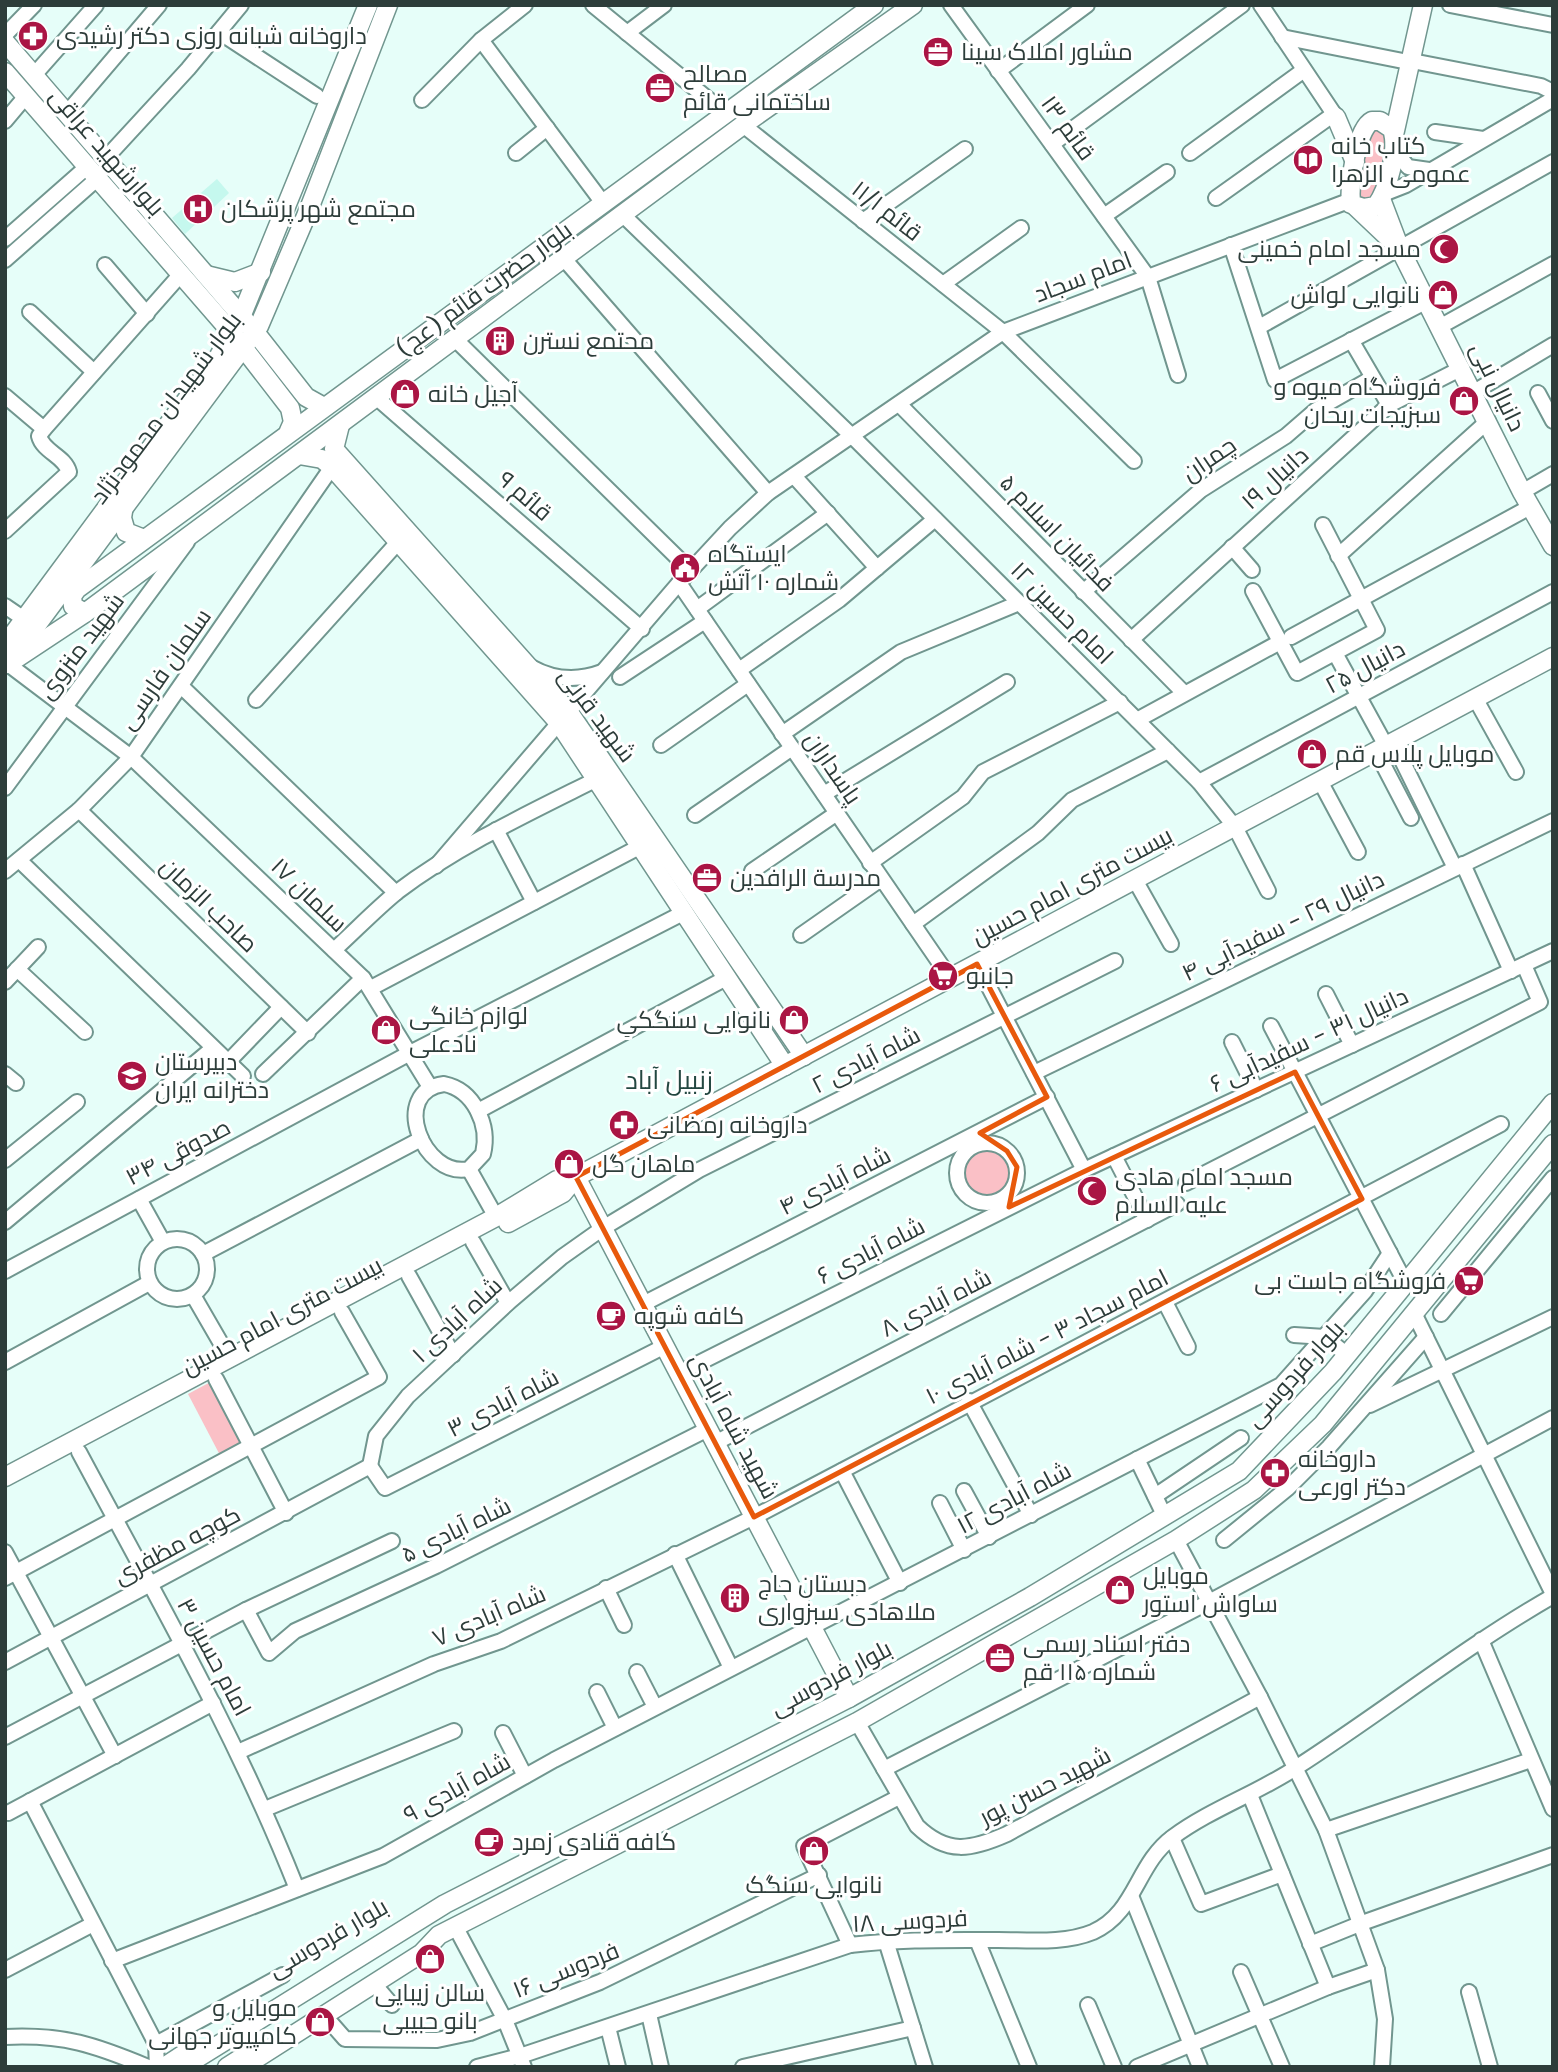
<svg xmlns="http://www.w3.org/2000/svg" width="1558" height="2072" font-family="Merriweather,Cairo,serif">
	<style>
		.built { fill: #c5f8ee }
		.green { fill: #fac0c6 }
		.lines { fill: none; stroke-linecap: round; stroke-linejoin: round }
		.minor-casing { stroke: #71968f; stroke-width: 18 }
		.major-casing { stroke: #71968f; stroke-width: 21 }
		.minor { stroke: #fff; stroke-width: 14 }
		.major { stroke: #fff; stroke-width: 18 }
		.marked { fill: none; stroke: #e8590c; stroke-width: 5; stroke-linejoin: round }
		.labels { text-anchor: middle; stroke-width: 6; stroke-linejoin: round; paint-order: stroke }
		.poi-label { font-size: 24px; fill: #2d3d3a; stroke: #fff; text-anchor: start }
		.street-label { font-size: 24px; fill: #2d3d3a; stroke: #fff }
		.neighbourhood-label { font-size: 26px; fill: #234741; stroke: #fff }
	</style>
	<rect width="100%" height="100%" fill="#e6fef9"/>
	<path class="built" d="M217,179l12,14 -44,41 -13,-16z"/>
	<g class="green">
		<path d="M1382,128l5,10 -10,58 -5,5 -14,-1 -1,-10 10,-54 4,-6z"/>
		<circle cx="986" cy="1174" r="26"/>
		<path d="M216,1379l33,66 -27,14 -34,-65z"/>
	</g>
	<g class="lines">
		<g class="minor-casing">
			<g id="minor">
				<path d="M593,5l132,108"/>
				<path d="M951,5l197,272 30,98"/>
				<path d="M1261,5l75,112"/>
				<path d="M1450,5l103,20"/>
				<path d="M219,32l98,64"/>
				<path d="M627,33l37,-28"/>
				<path d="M5,35l29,-30"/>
				<path d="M1282,37l121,24"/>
				<path d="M481,40l122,163"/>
				<path d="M1412,61l129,25 12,6"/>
				<path d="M998,71l89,-66"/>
				<path d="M35,74l61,-69"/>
				<path d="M422,100l59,-60 44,-35"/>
				<path d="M66,114l93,-109"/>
				<path d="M5,121l21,-25"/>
				<path d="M743,125l260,207 131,129"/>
				<path d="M1435,132l48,7"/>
				<path d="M1052,144l190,-139"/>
				<path d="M1393,148l15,19 21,3"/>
				<path d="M516,153l31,-25"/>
				<path d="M1190,153l114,-83"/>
				<path d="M106,158l82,-89 53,-64"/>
				<path d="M1383,194l23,-9 147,-86"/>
				<path d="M1216,198l118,-84"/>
				<path d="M624,216l228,220 347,346 36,45 33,64"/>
				<path d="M1104,216l63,-44"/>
				<path d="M863,221l102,-72"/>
				<path d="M5,239l83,-73"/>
				<path d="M1231,245l44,135 152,-79"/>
				<path d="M5,260l93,-82"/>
				<path d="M565,260l203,233"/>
				<path d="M105,265l42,49"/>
				<path d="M943,284l78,-56"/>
				<path d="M30,312l64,60"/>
				<path d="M1441,326l112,-62"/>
				<path d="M1259,327l294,-165"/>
				<path d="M456,340l235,231"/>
				<path d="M1351,340l38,65"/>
				<path d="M1474,392l79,-47"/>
				<path d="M1538,393l15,28"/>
				<path d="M5,396l39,33"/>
				<path d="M377,398l265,231"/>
				<path d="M899,404l285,289"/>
				<path d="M794,476l83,92"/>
				<path d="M1522,492l31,-18"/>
				<path d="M5,531l64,-59c-4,-16 -26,-20 -30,-36l5,-7 137,-155"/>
				<path d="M1232,547l20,23"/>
				<path d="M1338,556l150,-135"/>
				<path d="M679,583l271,395"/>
				<path d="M1253,591l44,82 80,-43 -54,-105"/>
				<path d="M1083,592l118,-102 85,-54 30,-26 56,-32"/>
				<path d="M5,606l19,13"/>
				<path d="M697,609l131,-96"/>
				<path d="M1291,637l239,-130"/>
				<path d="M1131,640l258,-235 73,-37"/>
				<path d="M1335,653l51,93"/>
				<path d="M8,664l123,93 232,221 67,109"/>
				<path d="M531,667c23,13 47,14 71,5"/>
				<path d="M739,670l100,-70 96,-81"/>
				<path d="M620,677l85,-56"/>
				<path d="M181,686l215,207"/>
				<path d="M1475,698l41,74"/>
				<path d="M256,700l143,-159"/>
				<path d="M1137,720l143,-78"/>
				<path d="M782,734l119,-82 118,-49"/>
				<path d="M1393,742l62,126"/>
				<path d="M661,745l87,-61"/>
				<path d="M1376,751l35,67"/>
				<path d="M1320,781l38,71"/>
				<path d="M1199,782l354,-190"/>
				<path d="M5,788l182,-246"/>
				<path d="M824,794l183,-112"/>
				<path d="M79,810l229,223"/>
				<path d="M695,815l97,-67"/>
				<path d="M496,830l38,72"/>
				<path d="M19,860l224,216"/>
				<path d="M870,863l93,-66 20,-25 137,-70"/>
				<path d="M1463,864l48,107"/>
				<path d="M436,866l243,-283 51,-55 38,-35 235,-161 348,-132"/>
				<path d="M5,871l74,-61 52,-53 201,-290"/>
				<path d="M752,871l85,-58"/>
				<path d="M1135,880l36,64"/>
				<path d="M913,924l125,-91 34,-33 96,-49"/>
				<path d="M801,935l80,-56"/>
				<path d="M334,950c21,-19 41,-40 63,-58 61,-46 132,-79 200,-113"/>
				<path d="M977,964l107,206"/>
				<path d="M17,969l68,63"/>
				<path d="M5,982l33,-35"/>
				<path d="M371,988l270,-142"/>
				<path d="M1326,994l26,51"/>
				<path d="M1271,1026l135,258"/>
				<path d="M1232,1042l24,48"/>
				<path d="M228,1062l53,-55"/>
				<path d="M1034,1073l519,-252"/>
				<path d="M5,1074l11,9"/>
				<path d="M263,1074l100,-96"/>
				<path d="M444,1084c30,6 46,41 39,70l-14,15c-46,10 -80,-78 -25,-85z"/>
				<path d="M478,1111l250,-134"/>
				<circle cx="987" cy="1173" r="30"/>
				<path d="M1114,1156l33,64"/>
				<path d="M5,1160l72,-58"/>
				<path d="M469,1169l27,48"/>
				<path d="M1186,1183l354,-181 -16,-37"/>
				<path d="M139,1199l24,43"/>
				<path d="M5,1222l208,-174"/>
				<circle cx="177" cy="1269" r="30"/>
				<path d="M473,1242l35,61"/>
				<path d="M203,1254l218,-115"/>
				<path d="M5,1271l405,-218 275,-141"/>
				<path d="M409,1276l44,79"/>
				<path d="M193,1295l37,64"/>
				<path d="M1165,1302l23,45"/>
				<path d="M643,1304l404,-207"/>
				<path d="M1414,1313l139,281"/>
				<path d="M1441,1314l112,-136"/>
				<path d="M1294,1335l31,2 22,18"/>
				<path d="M5,1362l144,-79"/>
				<path d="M679,1373l405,-203 469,-219"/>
				<path d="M216,1379l70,134"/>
				<path d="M969,1401l62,114"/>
				<path d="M1370,1405l183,-88"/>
				<path d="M715,1443l462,-239"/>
				<path d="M79,1452c77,144 158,285 218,437"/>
				<path d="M1137,1459l28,58"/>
				<path d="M370,1466l6,-30 32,-40 100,-93 54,-46 41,-29 96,-58 416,-209"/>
				<path d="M370,1466l15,22 280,-142"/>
				<path d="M842,1471l58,112"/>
				<path d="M964,1491l25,46"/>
				<path d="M1155,1496l86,-58"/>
				<path d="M940,1503l24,47"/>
				<path d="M1176,1540l84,157 66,133 51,140 8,49 -3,48"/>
				<path d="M1224,1540l64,-52 41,-41 97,-110"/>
				<path d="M5,1552l110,204"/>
				<path d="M675,1554l56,114"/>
				<path d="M5,1578l374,-201 -37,-65"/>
				<path d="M606,1588l18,37"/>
				<path d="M246,1610l23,43 26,-22 141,-65 272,-137"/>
				<path d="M1481,1640l72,169"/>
				<path d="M5,1662l365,-196"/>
				<path d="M637,1672l18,35"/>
				<path d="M597,1692l18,36"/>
				<path d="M857,1722l60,104c30,29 54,24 90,8l253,-137"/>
				<path d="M503,1733l22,43"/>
				<path d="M5,1737l241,-127 146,-69"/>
				<path d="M238,1752l196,-88 67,-23 253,-124 747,-393"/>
				<path d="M884,1769l325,-167 344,-184"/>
				<path d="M1250,1795l78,192"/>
				<path d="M30,1801l126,243 1,23"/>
				<path d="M265,1809l189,-78"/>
				<path d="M8,1813l205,-110"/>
				<path d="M1326,1830l205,-70"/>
				<path d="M1172,1838l29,66 81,-30"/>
				<path d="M1132,1898l68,169"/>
				<path d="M455,1926l50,94 19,47"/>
				<path d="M977,1940l52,127"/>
				<path d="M886,1941l39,126"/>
				<path d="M1310,1944l52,-21 191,-68"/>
				<path d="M850,1945l-46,-99 95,-49"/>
				<path d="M112,1961l271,-105 171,-96 727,-375 84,-94 25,-38"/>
				<path d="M5,1970l88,-46"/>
				<path d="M1241,1972l41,95"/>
				<path d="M374,1984l18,21"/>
				<path d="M1469,1992l21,75"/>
				<path d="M1088,2005l26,62"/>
				<path d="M649,2014l12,53"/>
				<path d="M324,2015l21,24 92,1 33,-7 130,-51 219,-107"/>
				<path d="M608,2027l10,40"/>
				<path d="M5,2037c59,-3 90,8 143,30"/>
				<path d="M156,2044l127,-69"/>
				<path d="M477,2067l43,-11 330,-111c49,-6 99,-5 148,-5 31,0 66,4 95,-8 43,-19 43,-68 80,-95 38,-28 85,-44 124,-70 87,-56 167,-120 256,-171"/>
				<path d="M743,2067l170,-39"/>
				<path d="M1137,2067l191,-80 49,-17"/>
			</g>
		</g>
		<g class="major-casing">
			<g id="major">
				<path d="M5,42l250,290 51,65 18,10"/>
				<path d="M5,72l227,261 58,75 3,14 -4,9"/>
				<path d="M1336,117l19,45"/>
				<path d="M1372,121h8l12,8c7,20 -4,61 -16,77l-12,2 -13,-4c-2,-18 5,-75 21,-83z"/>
				<path d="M1394,135l29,-130"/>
				<path d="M1381,199l19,50 122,243 31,54"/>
				<path d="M1356,207l39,37"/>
				<path d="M206,275l29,7 26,-10"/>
				<path d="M340,425l-6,24 234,262 236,345"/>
				<path d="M299,455l23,4 10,8 227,256 226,343"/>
				<path d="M124,505l-2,13 4,14 18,7"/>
				<path d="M85,613l-12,-7 -1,-10 5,-7 797,-584"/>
				<path d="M5,645l214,-289 22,-39 127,-312"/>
				<path d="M16,653l243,-327 50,-117 79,-204"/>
				<path d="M8,664l77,-51 658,-488 170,-120"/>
				<path d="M576,1177l273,521"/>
				<path d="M508,1223l55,-30 13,-16"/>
				<path d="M5,1477l491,-260 61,-37 19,-3 977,-520"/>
				<path d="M164,2067l29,-19"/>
				<path d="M183,2067l262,-163 404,-206 181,-101 209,-126 94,-99 220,-269"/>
				<path d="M227,2067l25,-16"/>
				<path d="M243,2067l179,-114 17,-18 418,-213 319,-182 78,-50 69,-66 230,-280"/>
			</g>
		</g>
		<use href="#minor" class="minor"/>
		<use href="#major" class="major"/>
	</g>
	<path class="marked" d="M977,964l70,133 -67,36 27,18 10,16 -8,40 286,-135 67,127 -608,318 -178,-340z"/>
	<defs>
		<g id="pharmacy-disc" transform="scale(1.575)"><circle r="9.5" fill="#aa1544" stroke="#fff"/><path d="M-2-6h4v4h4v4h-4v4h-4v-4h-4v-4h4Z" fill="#fff"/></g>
		<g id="office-disc" transform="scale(1.575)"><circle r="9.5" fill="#aa1544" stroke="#fff"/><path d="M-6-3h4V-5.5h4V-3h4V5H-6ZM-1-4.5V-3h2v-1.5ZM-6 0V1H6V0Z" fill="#fff"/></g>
		<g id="library-disc" transform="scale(1.575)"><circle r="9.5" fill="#aa1544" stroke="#fff"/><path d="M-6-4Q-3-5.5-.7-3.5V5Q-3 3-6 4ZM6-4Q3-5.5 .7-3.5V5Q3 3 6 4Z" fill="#fff"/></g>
		<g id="hospital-disc" transform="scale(1.575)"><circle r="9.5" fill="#aa1544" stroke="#fff"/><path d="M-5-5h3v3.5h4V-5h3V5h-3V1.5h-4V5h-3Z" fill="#fff"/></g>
		<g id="mosque-disc" transform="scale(1.575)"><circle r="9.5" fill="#aa1544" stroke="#fff"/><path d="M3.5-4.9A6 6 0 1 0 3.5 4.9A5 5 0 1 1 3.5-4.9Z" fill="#fff"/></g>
		<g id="shop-disc" transform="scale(1.575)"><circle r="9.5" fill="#aa1544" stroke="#fff"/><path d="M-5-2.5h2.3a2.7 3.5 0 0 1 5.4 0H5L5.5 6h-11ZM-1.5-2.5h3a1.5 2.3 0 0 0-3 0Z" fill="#fff"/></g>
		<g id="building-disc" transform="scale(1.575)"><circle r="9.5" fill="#aa1544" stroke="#fff"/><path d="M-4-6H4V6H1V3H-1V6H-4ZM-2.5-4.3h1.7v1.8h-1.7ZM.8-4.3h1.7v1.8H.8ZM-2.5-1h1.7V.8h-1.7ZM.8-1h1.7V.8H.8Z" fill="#fff"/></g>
		<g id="civic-disc" transform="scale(1.575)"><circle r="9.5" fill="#aa1544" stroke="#fff"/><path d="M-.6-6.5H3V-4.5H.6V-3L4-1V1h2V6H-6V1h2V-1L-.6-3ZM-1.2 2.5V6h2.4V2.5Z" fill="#fff"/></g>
		<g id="supermarket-disc" transform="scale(1.575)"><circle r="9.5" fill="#aa1544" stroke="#fff"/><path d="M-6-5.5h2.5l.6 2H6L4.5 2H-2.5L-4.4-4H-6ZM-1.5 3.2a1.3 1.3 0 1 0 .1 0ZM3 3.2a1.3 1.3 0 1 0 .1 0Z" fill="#fff"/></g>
		<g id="school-disc" transform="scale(1.575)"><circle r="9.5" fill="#aa1544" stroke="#fff"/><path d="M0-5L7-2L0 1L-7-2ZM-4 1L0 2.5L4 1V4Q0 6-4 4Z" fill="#fff"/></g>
		<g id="cafe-disc" transform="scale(1.575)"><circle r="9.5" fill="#aa1544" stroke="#fff"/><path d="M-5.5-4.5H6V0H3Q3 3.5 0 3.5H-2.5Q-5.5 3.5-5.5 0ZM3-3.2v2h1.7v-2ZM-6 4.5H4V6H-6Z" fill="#fff"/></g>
	</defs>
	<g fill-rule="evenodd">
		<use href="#pharmacy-disc" x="33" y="36"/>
		<use href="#office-disc" x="938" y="52"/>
		<use href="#office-disc" x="660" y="88"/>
		<use href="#library-disc" x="1308" y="160"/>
		<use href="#hospital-disc" x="198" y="209"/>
		<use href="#mosque-disc" x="1444" y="249"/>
		<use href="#shop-disc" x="1443" y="295"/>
		<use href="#building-disc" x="500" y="341"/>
		<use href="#shop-disc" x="405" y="394"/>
		<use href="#shop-disc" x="1464" y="401"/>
		<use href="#civic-disc" x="685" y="568"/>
		<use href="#shop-disc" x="1312" y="754"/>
		<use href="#office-disc" x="707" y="878"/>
		<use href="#supermarket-disc" x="943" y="976"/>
		<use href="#shop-disc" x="794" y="1020"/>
		<use href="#shop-disc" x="386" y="1030"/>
		<use href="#school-disc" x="132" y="1076"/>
		<use href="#pharmacy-disc" x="624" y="1125"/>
		<use href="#shop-disc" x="569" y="1164"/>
		<use href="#mosque-disc" x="1092" y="1191"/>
		<use href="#supermarket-disc" x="1469" y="1281"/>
		<use href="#cafe-disc" x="611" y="1316"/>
		<use href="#pharmacy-disc" x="1275" y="1473"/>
		<use href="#shop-disc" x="1120" y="1590"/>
		<use href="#building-disc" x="735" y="1598"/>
		<use href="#office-disc" x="1000" y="1658"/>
		<use href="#cafe-disc" x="489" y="1842"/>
		<use href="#shop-disc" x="814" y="1851"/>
		<use href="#shop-disc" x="430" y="1959"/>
		<use href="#shop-disc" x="320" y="2022"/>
	</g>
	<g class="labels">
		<g class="poi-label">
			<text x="56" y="44">داروخانه شبانه روزی دکتر رشیدی</text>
			<text x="961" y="60">مشاور املاک سینا</text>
			<text x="683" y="82">مصالح<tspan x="683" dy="28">ساختمانی قائم</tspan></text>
			<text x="1331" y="154">کتاب خانه<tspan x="1331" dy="28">عمومی الزهرا</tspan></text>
			<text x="221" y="217">مجتمع شهر پزشکان</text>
			<text x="1421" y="257" text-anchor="end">مسجد امام خمینی</text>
			<text x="1420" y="303" text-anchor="end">نانوایی لواش</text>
			<text x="523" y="349">محتمع نسترن</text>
			<text x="1441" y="395" text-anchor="end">فروشگاه میوه و<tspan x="1441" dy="28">سبزیجات ریحان</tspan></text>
			<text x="428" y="402">آجیل خانه</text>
			<text x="708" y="562">ایستگاه<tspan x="708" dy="28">شماره ۱۰ آتش</tspan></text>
			<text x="1335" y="762">موبایل پلاس قم</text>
			<text x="730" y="886">مدرسة الرافدین</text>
			<text x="966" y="984">جانبو</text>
			<text x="409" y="1024">لوازم خانگی<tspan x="409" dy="28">نادعلی</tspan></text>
			<text x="771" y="1028" text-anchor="end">نانوایی سنگکیِ</text>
			<text x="155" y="1070">دبیرستان<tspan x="155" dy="28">دخترانه ایران</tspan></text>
			<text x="647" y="1133">داروخانه رمضانی</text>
			<text x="592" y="1172">ماهان گل</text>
			<text x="1115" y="1185">مسجد امام هادی<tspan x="1115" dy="28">علیه السلام</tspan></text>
			<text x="1446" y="1289" text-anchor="end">فروشگاه جاست بی</text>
			<text x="634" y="1324">کافه شوپه</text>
			<text x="1298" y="1467">داروخانه<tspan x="1298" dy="28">دکتر اورعی</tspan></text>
			<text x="1143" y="1584">موبایل<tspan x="1143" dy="28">ساواش استور</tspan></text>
			<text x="758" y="1592">دبستان حاج<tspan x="758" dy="28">ملاهادی سبزواری</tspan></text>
			<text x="1023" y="1652">دفتر اسناد رسمی<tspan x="1023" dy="28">شماره ۱۱۵ قم</tspan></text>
			<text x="512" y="1850">کافه قنادی زمرد</text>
			<text x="814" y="1893" text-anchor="middle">نانوایی سنگک</text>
			<text x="430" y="2001" text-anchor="middle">سالن زیبایی<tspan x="430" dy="28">بانو حبیبی</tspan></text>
			<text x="297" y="2016" text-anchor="end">موبایل و<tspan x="297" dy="28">کامپیوتر جهانی</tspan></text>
		</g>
		<g class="street-label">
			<text transform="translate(1068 128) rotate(54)" y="8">قائم ۱۳</text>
			<text transform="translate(107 152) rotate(49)" y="8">بلوارشهید عراقی</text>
			<text transform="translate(887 211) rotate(38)" y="8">قائم ۱۱/۱</text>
			<text transform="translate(1083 277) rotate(-21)" y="8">امام سجاد</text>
			<text transform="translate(484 289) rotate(-36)" y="8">بلوار حضرت قائم (عج)</text>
			<text transform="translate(1498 387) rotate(64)" y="8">دانیال نبی</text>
			<text transform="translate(166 408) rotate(-53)" y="8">بلوار شهیدان محمودنژاد</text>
			<text transform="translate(1209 459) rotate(-34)" y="8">چمران</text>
			<text transform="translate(1275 478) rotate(-42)" y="8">دانیال ۱۹</text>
			<text transform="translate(525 496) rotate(41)" y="8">قائم ۹</text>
			<text transform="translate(1057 533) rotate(46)" y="8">فدائیان اسلام ۵</text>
			<text transform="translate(1062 613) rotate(45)" y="8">امام حسین ۱۲</text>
			<text transform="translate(81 646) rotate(-53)" y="8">شهید منزوی</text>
			<text transform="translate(1365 667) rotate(-28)" y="8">دانیال ۲۵</text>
			<text transform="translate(165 669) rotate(-55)" y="8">سلمان فارسی</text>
			<text transform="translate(597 715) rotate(53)" y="8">شهید قرنی</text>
			<text transform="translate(833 768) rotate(56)" y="8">پاسداران</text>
			<text transform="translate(1072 886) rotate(-28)" y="8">بیست متری امام حسین</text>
			<text transform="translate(309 895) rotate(44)" y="8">سلمان ۱۷</text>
			<text transform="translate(209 905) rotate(44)" y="8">صاحب الزمان</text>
			<text transform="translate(1283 926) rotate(-26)" y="8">دانیال ۲۹ - سفیدآبی ۴</text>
			<text transform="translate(1309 1040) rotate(-25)" y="8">دانیال ۳۱ - سفیدآبی ۶</text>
			<text transform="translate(866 1060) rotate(-27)" y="8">شاه آبادی ۲</text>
			<text transform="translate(178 1152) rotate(-28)" y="8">صدوقی ۳۴</text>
			<text transform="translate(835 1181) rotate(-27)" y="8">شاه آبادی ۴</text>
			<text transform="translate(871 1251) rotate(-27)" y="8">شاه آبادی ۶</text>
			<text transform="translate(936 1303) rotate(-27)" y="8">شاه آبادی ۸</text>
			<text transform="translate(282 1316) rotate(-28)" y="8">بیست متری امام حسین</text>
			<text transform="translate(457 1320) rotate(-43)" y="8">شاه آبادی ۱</text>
			<text transform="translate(1047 1337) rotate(-27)" y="8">امام سجاد ۳ - شاه آبادی ۱۰</text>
			<text transform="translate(1295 1374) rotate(-48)" y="8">بلوار فردوسی</text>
			<text transform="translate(503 1403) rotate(-27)" y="8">شاه آبادی ۳</text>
			<text transform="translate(734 1426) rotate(62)" y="8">شهید شاه آبادی</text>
			<text transform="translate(1014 1498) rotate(-28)" y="8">شاه آبادی ۱۲</text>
			<text transform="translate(456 1530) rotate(-26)" y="8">شاه آبادی ۵</text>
			<text transform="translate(177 1545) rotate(-28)" y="8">کوچه مظفری</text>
			<text transform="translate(489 1616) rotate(-23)" y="8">شاه آبادی ۷</text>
			<text transform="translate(214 1657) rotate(62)" y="8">امام حسین ۳</text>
			<text transform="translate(831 1678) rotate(-28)" y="8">بلوار فردوسی</text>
			<text transform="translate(1045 1786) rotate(-27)" y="8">شهید حسن پور</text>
			<text transform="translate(457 1788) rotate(-29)" y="8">شاه آبادی ۹</text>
			<text transform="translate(910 1921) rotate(-3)" y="8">فردوسی ۱۸</text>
			<text transform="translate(328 1938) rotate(-30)" y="8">بلوار فردوسی</text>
			<text transform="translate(566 1970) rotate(-22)" y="8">فردوسی ۱۶</text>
		</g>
		<g class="neighbourhood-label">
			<text x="669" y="1089">زنبیل آباد</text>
		</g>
	</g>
	<rect width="1558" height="2072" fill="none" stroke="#2d3d3a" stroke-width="14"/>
</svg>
